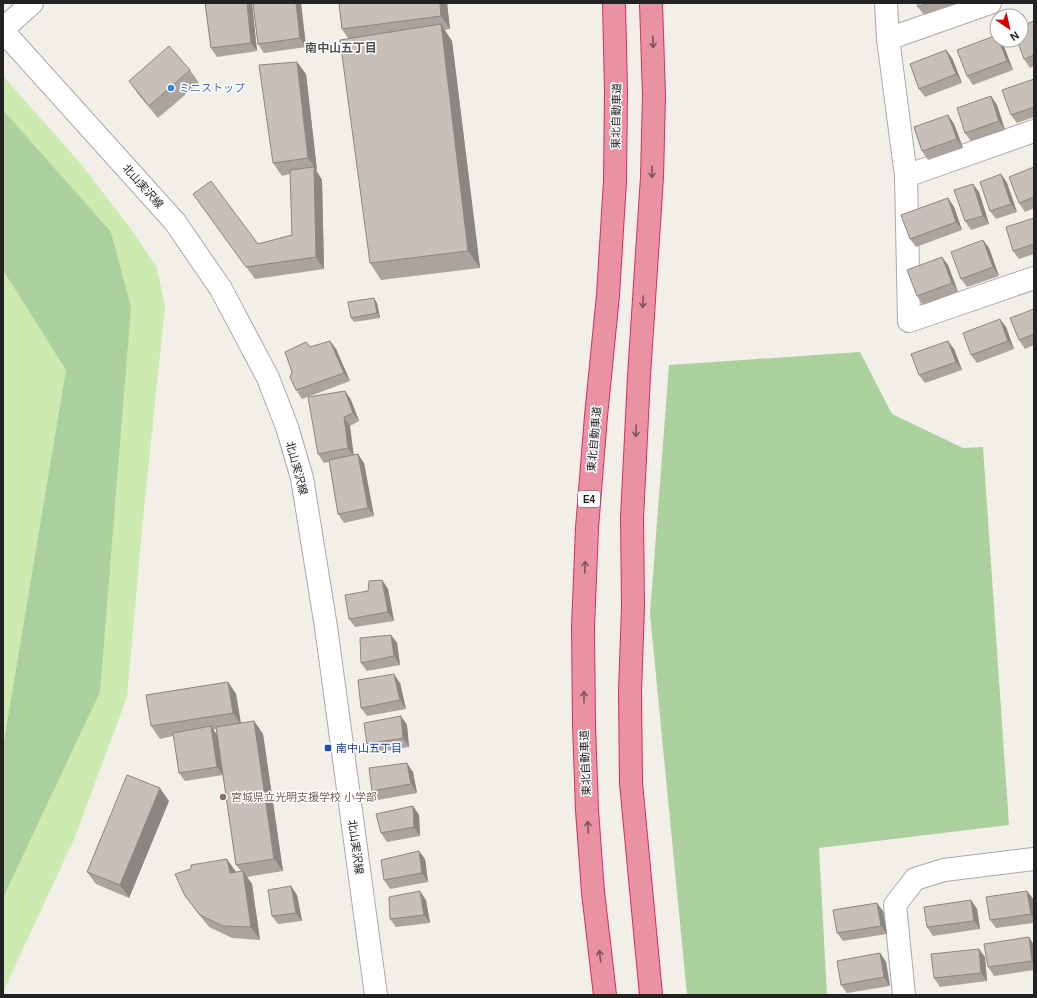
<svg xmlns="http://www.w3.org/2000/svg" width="1037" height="998" font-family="Arial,'Noto Sans JP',sans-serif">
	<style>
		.grass { fill: #cdebb0 }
		.forest { fill: #add19e }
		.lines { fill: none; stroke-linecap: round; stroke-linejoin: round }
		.minor-casing { stroke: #a9a9a9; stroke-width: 24 }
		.tertiary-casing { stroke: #a9a9a9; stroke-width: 24 }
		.motorway-casing { stroke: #dc2a67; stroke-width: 24 }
		.minor { stroke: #fff; stroke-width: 22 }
		.tertiary { stroke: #fff; stroke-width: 22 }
		.motorway { stroke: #e892a2; stroke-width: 22 }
		.wall { fill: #aba49e; fill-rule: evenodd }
		.shaded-wall { fill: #8b8681 }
		.building { fill: #c7bfb8; stroke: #8b8681 }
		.oneway { stroke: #7b545c }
		.shop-dot { fill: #3f7fe0; stroke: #fff; stroke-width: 1.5 }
		.transit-dot { fill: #1a4fb4; stroke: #fff; stroke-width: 1.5 }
		.education-dot { fill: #8d6e63; stroke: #fff; stroke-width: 1.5 }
		.labels { text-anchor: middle; stroke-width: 3; stroke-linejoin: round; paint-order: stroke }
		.shield { fill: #fff; stroke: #646464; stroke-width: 1 }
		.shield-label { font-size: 10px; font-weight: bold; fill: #222 }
		.shop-label { font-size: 11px; fill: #366cbe; stroke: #fff; text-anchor: start }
		.street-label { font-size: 11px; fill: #222; stroke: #fff }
		.transit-label { font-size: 11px; fill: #164399; stroke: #fff; text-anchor: start }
		.education-label { font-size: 11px; fill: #785e54; stroke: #fff; text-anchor: start }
		.neighbourhood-label { font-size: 12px; font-weight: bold; fill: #555; stroke: #fff }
	</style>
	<rect width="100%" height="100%" fill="#f2efe9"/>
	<path class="grass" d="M3,76l78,88 50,65 26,39 8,39 -21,202 -17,188 -52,140 -72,155z"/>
	<g class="forest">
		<path d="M3,110l108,122 20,75 -31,385 -97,206v-151l63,-377 -63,-100z"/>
		<path d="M860,352l32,62 71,34 20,-1 26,378 -190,23 8,147h-140l-37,-381 19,-249z"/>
	</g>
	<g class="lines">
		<g class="minor-casing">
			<g id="minor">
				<path d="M886,3l2,36 18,137 3,145 125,-43"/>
				<path d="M888,39l102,-36"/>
				<path d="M906,176l128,-45"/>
				<path d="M904,995l-9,-90 20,-26 29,-9 90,-11"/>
			</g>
		</g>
		<g class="tertiary-casing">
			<g id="tertiary">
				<path d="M3,29l29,-26"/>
				<path d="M3,31l172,191 46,67 47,89 19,49 15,51 24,149 50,368"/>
			</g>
		</g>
		<g class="motorway-casing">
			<g id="motorway">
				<path d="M605,995l-12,-103 -6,-82 -3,-86 -1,-97 4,-99 9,-112 12,-121 7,-114 1,-90 -2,-88"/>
				<path d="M651,995l-20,-212 -1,-91 3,-85 -1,-89 7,-142 13,-199 2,-81 -3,-93"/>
			</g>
		</g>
		<use href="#minor" class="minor"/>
		<use href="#tertiary" class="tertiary"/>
		<use href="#motorway" class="motorway"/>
	</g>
	<g class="wall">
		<path d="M205,3h47l5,48 -40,6 -6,-9z"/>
		<path d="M253,3h48l5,44 -42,6 -6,-9z"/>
		<path d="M339,3h108l3,26 -6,1 8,11 28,227 -99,12 -11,-17 -22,-225 -6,-9z"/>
		<path d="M917,3h43l-36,12 -6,-8z"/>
		<path d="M1034,21v45l-4,2 -6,-9z"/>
		<path d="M997,40h3l3,4 10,26 -40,15 -6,-9z"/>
		<path d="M946,50l6,8 10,25 -37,14 -6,-8z"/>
		<path d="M190,70l9,13 -41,35 -20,-24 -9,-13z"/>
		<path d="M306,74l11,96h-1l6,10 2,89 -69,10 -62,-85 65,50 34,-9 -2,-61 -8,2 -9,-13z"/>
		<path d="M1034,79v38l-17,6 -6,-8z"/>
		<path d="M991,96l6,9 8,25 -34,11 -6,-8z"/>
		<path d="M948,115l6,9 9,24 -35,12 -6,-9z"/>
		<path d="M1034,167v41l-9,4 -6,-9z"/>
		<path d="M1001,174l6,9 10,29 -21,7 -6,-8z"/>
		<path d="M979,192l10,32 -18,6 -6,-9z"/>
		<path d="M948,198l6,9 8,23 -46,17 -6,-8z"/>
		<path d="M1034,218v36l-15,5 -6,-8z"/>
		<path d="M983,240l6,8 10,28 -32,11 -6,-8z"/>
		<path d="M948,265l10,27 -35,13 -6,-9z"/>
		<path d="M377,303l3,15 -26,4 -3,-4z"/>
		<path d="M1034,309v36l-9,4 -6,-9z"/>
		<path d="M1006,327l8,22 -37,14 -6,-8z"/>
		<path d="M330,341l6,8 14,32 -48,18 -6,-9 14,-43z"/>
		<path d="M954,349l8,21 -37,13 -6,-8z"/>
		<path d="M345,391l6,9 8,21 -9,5 3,29 11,8 10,53 -30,7 -6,-9 -9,-52 -5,1 -6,-9z"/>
		<path d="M382,580l6,9 6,32 -39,6 -6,-8z"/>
		<path d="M391,635l6,8 3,22 -33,6 -6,-8z"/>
		<path d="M228,682l8,12 5,29 13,-2 9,13 20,137 -36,6 5,7 8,56 -28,-2 -23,-11 -15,-19 -9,-12 51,-24 5,-1 -5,-6 -13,-90 -38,6 -6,-8 -6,-37 -13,3 -9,-13zM216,729l5,33 -4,-27 -4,-5z"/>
		<path d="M400,683l6,26 -39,7 -6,-8z"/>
		<path d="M401,716l6,9 2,22 -36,6 -6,-9z"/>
		<path d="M413,772l4,21 -39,7 -6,-9z"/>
		<path d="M169,801l-40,97 -33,-14 -9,-12z"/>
		<path d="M413,806l6,9 1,21 -33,6 -6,-9z"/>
		<path d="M425,859l3,23 -38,7 -6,-9z"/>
		<path d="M1027,891l6,8 1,6v18l-38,5 -6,-8z"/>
		<path d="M297,895l5,26 -24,3 -6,-8z"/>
		<path d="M426,900l4,23 -34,4 -6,-8z"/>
		<path d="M971,900l6,9 3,20 -47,7 -6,-9z"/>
		<path d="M883,911l4,23 -44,7 -6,-8z"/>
		<path d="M1034,945v25l-40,6 -6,-9z"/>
		<path d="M880,953l6,9 4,24 -43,7 -6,-8z"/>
		<path d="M985,957l2,24 -47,6 -6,-9z"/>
	</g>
	<g class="shaded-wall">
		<path d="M247,3h5l5,48 -6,-8z"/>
		<path d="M296,3h5l5,44 -6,-9z"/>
		<path d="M440,3h7l3,26 -9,-13z"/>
		<path d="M441,24l11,17 28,227 -12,-17z"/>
		<path d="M999,40h1l3,4 10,26 -6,-9z"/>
		<path d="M946,50l6,8 10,25 -6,-9z"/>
		<path d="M297,62l9,12 11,96 -9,-12z"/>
		<path d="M991,96l6,9 8,25 -6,-9z"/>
		<path d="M948,115l6,9 9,24 -6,-9z"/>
		<path d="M314,167l8,13 2,89 -8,-12z"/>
		<path d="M1001,174l6,9 10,29 -6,-8z"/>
		<path d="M973,184l6,8 10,32 -6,-8z"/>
		<path d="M948,198l6,9 8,23 -6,-8z"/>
		<path d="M983,240l6,8 10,28 -6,-9z"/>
		<path d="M942,257l6,8 10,27 -6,-9z"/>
		<path d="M374,298l3,5 3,15 -3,-5z"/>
		<path d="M1000,319l6,8 8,22 -6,-8z"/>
		<path d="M330,341l6,8 14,32 -6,-8z"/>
		<path d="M948,341l6,8 8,21 -6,-8z"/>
		<path d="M345,391l6,9 8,21 -6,-8z"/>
		<path d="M344,417l6,9 4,31 -6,-9z"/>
		<path d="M358,454l6,9 10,53 -6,-8z"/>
		<path d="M382,580l6,9 6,32 -6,-9z"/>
		<path d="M391,635l6,8 3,22 -6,-9z"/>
		<path d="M394,674l6,9 6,26 -6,-9z"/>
		<path d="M228,682l8,12 5,31 -8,-12z"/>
		<path d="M401,716l6,9 2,22 -6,-9z"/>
		<path d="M254,721l9,13 20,137 -9,-12z"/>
		<path d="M211,726l6,9 6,40 -6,-8z"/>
		<path d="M407,763l6,9 4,21 -6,-9z"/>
		<path d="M160,788l9,13 -40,97 -9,-13z"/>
		<path d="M413,806l6,9 1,21 -6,-9z"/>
		<path d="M419,851l6,8 3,23 -6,-9z"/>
		<path d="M227,859l9,13 3,13 -9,-12z"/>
		<path d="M243,871l9,13 8,56 -9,-13z"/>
		<path d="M291,886l6,9 5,26 -6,-8z"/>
		<path d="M420,891l6,9 4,23 -6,-8z"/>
		<path d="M1027,891l6,8 1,6v13l-3,-4z"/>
		<path d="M971,900l6,9 3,20 -6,-8z"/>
		<path d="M877,903l6,8 4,23 -6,-8z"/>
		<path d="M1029,937l5,8v18l-2,-2z"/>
		<path d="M979,949l6,8 2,24 -6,-8z"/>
		<path d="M880,953l6,9 4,24 -6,-9z"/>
	</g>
	<g class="building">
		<path d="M205,3h42l4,40 -40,5z"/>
		<path d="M253,3h43l4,35 -42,6z"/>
		<path d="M339,3h101l1,13 -99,13z"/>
		<path d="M917,3h12l-11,4z"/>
		<path d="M1034,21v34l-10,4 -7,-19h4v-14z"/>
		<path d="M441,24l27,227 -98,12 -30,-223z"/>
		<path d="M997,35v5h2l8,21 -40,15 -10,-26z"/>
		<path d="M169,46l21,24 -41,36 -20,-25z"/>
		<path d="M946,50l10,24 -37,15 -9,-25z"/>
		<path d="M297,62l11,96 -35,5 -14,-98z"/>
		<path d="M1034,79v28l-23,8 -9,-25z"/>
		<path d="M991,96l8,25 -34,12 -8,-25z"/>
		<path d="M948,115l9,24 -35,12 -8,-24z"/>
		<path d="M314,167l2,90 -70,10 -53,-73 18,-13 47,63 34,-9 -2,-65z"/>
		<path d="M1034,167v30l-15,6 -10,-26z"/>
		<path d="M1001,174l10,30 -21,7 -10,-29z"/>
		<path d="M973,184l10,32 -18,5 -11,-31z"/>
		<path d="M948,198l8,24 -46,17 -9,-24z"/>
		<path d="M1034,218v26l-21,7 -7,-24z"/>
		<path d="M983,240l10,27 -32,12 -10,-27z"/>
		<path d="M942,257l10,26 -35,13 -10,-26z"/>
		<path d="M374,298l3,15 -26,5 -3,-16z"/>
		<path d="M1034,309v25l-15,6 -9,-22z"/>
		<path d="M1000,319l8,22 -37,14 -8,-22z"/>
		<path d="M330,341l14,32 -48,17 -6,-13 2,-5 -7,-20 21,-10 4,5z"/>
		<path d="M948,341l8,21 -37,13 -8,-21z"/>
		<path d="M345,391l8,22 -9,4 4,31 -30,6 -10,-57z"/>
		<path d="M358,454l10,54 -30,6 -9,-54z"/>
		<path d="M382,580l6,32 -39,7 -4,-24 23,-4 1,-10z"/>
		<path d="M391,635l3,21 -33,7 -1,-25z"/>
		<path d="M394,674l6,26 -39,8 -3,-28z"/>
		<path d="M228,682l5,31 -82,13 -5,-31z"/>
		<path d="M401,716l2,22 -36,6 -3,-21z"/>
		<path d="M254,721l20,138 -38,6 -20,-138z"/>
		<path d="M211,726l6,41 -38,6 -6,-40z"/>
		<path d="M407,763l4,21 -39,7 -3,-23z"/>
		<path d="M127,775l33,13 -40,97 -33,-13z"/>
		<path d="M413,806l1,21 -33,6 -5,-19z"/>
		<path d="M419,851l3,22 -38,7 -3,-20z"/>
		<path d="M227,859l3,14 13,-2 8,56 -28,-1 -23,-11 -15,-19 -10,-22 16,-5v-4z"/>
		<path d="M291,886l5,27 -24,3 -4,-26z"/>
		<path d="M420,891l4,24 -34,4 -1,-22z"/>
		<path d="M1027,891l4,23 -41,6 -4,-23z"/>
		<path d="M971,900l3,21 -47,6 -3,-20z"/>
		<path d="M877,903l4,23 -44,7 -4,-23z"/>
		<path d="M1029,937l3,24 -44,6 -4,-23z"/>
		<path d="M979,949l2,24 -47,5 -3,-24z"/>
		<path d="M880,953l4,24 -43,8 -4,-24z"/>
	</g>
	<defs><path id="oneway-shaft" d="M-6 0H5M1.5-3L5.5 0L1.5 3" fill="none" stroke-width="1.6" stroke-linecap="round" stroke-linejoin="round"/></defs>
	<g class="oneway">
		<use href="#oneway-shaft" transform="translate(653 42) rotate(88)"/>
		<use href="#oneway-shaft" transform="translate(652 172) rotate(92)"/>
		<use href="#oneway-shaft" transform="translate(643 302) rotate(93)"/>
		<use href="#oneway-shaft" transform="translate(636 431) rotate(93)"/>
		<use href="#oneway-shaft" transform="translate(585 567) rotate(-88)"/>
		<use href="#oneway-shaft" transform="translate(584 697) rotate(-90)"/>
		<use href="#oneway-shaft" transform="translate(588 827) rotate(-94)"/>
		<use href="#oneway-shaft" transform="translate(600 956) rotate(-97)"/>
	</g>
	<circle class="shop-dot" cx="171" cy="88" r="4"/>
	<rect class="transit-dot" x="324" y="744" width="8" height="8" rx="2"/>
	<circle class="education-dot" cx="223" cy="797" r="4"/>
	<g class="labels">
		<rect class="shield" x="578" y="491" width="22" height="16" rx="3"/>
		<g class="shield-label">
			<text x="589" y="503">E4</text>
		</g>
		<g class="shop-label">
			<text x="179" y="92">ミニストップ</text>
		</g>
		<g class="street-label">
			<text transform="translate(616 116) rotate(-89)" y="4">東北自動車道</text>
			<text transform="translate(143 186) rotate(48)" y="4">北山実沢線</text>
			<text transform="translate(594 439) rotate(-85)" y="4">東北自動車道</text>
			<text transform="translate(297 468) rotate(75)" y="4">北山実沢線</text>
			<text transform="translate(585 763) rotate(-92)" y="4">東北自動車道</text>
			<text transform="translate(356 847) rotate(82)" y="4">北山実沢線</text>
		</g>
		<g class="transit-label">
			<text x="336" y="752">南中山五丁目</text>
		</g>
		<g class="education-label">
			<text x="231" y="801">宮城県立光明支援学校 小学部</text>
		</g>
		<g class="neighbourhood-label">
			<text x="341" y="52">南中山五丁目</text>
		</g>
	</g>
	<rect width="1037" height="998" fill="none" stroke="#222222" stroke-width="8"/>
	<g transform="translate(1009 28) rotate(146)"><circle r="19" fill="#ffffff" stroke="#a7a7a7"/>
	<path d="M0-3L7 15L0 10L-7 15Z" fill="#d40000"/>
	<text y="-6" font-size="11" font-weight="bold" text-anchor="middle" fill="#222222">N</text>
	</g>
</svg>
